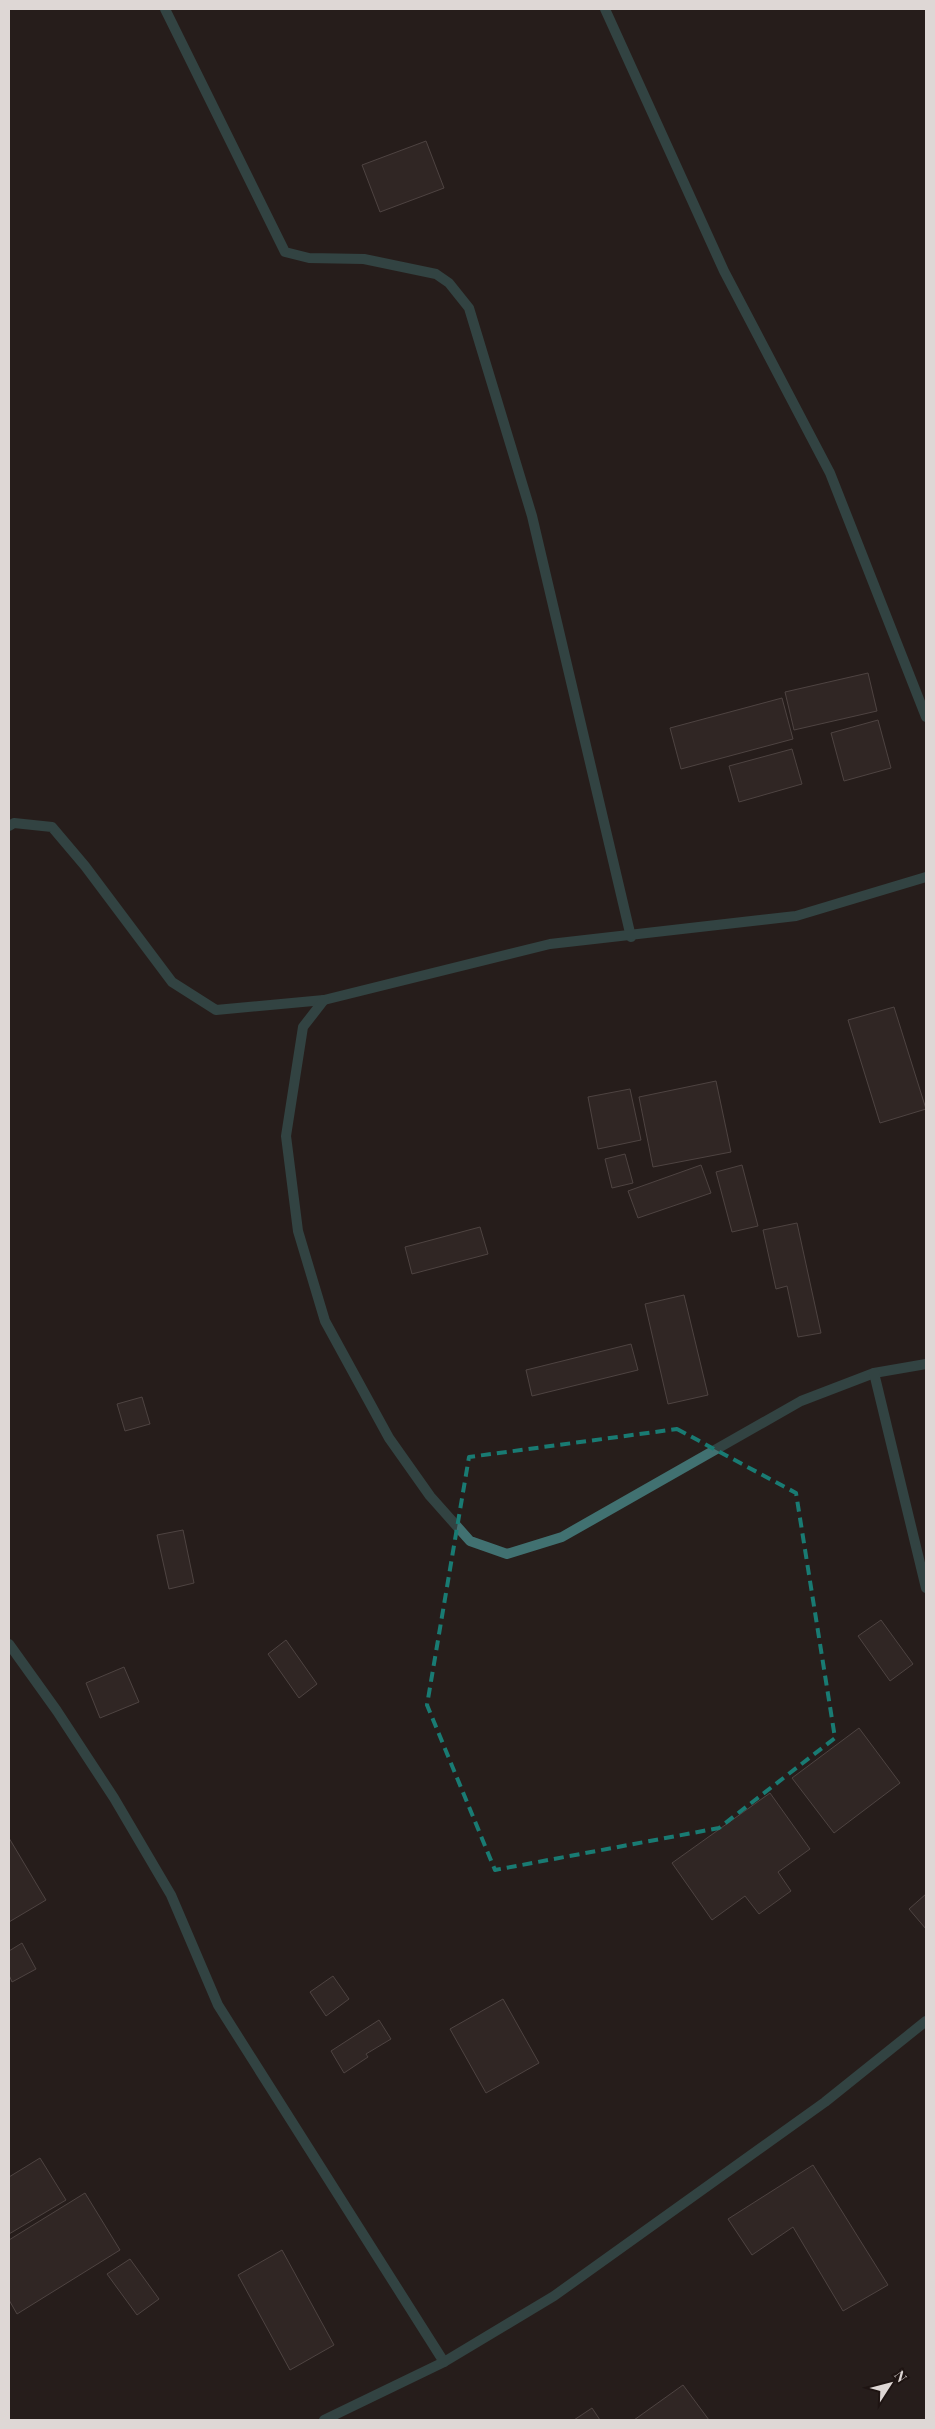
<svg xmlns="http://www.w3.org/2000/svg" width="935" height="2429" font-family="'Playfair Display',serif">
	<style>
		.building { fill: #3d3230; stroke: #7d716f }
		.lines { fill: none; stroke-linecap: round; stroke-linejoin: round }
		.street { stroke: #417171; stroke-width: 10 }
		.marked { fill: none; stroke: #197b73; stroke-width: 4; stroke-dasharray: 10 6; stroke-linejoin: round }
	</style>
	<rect width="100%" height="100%" fill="#271e1b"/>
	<g class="building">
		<path d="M426,141l18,47 -64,24 -18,-47z"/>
		<path d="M868,673l9,38 -83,19 -9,-38z"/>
		<path d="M782,698l11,41 -112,30 -11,-41z"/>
		<path d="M878,720l13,48 -47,13 -13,-48z"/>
		<path d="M792,749l10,35 -63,18 -10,-36z"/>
		<path d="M894,1007l32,102 -46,14 -32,-103z"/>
		<path d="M716,1081l15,71 -78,15 -14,-70z"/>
		<path d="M630,1089l11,51 -43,9 -10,-52z"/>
		<path d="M625,1154l8,29 -21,5 -7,-29z"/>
		<path d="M701,1165l10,28 -73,25 -10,-27z"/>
		<path d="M742,1165l16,61 -26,6 -16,-60z"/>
		<path d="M797,1223l24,110 -23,4 -11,-51 -11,3 -13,-59z"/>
		<path d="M480,1227l8,27 -76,20 -7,-27z"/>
		<path d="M684,1295l24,100 -40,9 -23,-100z"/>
		<path d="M631,1344l7,26 -106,26 -6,-26z"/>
		<path d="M142,1397l8,27 -25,7 -8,-27z"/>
		<path d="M183,1530l11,53 -25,6 -12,-54z"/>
		<path d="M881,1620l32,44 -23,17 -32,-45z"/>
		<path d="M286,1640l31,44 -18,14 -31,-44z"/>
		<path d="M124,1667l15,35 -39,16 -14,-35z"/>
		<path d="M859,1728l41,55 -66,50 -42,-55z"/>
		<path d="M770,1793l40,56 -32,23 13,19 -32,23 -14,-18 -33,24 -40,-57z"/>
		<path d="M9,1838l37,62 -37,22z"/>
		<path d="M926,1894v35l-17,-20z"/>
		<path d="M22,1943l14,26 -24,13 -3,-7v-24z"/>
		<path d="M333,1976l16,23 -23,17 -16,-24z"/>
		<path d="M503,1999l36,64 -53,30 -36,-64z"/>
		<path d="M379,2020l12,19 -25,15 2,3 -24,16 -13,-22z"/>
		<path d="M40,2158l26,42 -57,34v-57z"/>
		<path d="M813,2165l75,120 -45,26 -50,-84 -41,28 -24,-36z"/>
		<path d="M85,2193l35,57 -103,64 -8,-14v-60z"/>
		<path d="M282,2250l52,95 -44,25 -52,-95z"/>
		<path d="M130,2259l29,40 -22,16 -30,-41z"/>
		<path d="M683,2385l26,35h-75z"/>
		<path d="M592,2408l8,12h-26z"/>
	</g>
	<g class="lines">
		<g class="street">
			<path d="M165,9l120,243 24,6 55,1 72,15 13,9 20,25 63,208 99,421"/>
			<path d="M605,9l119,262 106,202 96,244"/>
			<path d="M9,826l5,-3 38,4 33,39 87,116 44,28 108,-10 226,-56 246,-28 130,-39"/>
			<path d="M324,1000l-21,27 -17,109 12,95 27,90 64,117 41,58 40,45 37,13 55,-17 239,-136 73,-28 52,-9"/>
			<path d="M874,1373l52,215"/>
			<path d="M9,1644l48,67 57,87 57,97 47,110 226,357"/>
			<path d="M324,2420l120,-58 110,-66 271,-194 101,-81"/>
		</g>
	</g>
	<path d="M0 0H935V2429H0ZM677,1429l119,64 39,245 -116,90 -224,42 -68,-165 42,-248z" fill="#271e1b" fill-opacity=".55" fill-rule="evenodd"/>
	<path class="marked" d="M677,1429l119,64 39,245 -116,90 -224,42 -68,-165 42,-248z"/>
	<rect width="935" height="2429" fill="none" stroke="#ded7d5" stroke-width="20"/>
	<g transform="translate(890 2384) rotate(54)" stroke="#1e1412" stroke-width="4" paint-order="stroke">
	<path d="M0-4L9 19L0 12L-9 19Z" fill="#ded7d5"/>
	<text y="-8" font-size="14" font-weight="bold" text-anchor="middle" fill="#ded7d5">N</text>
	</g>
</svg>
